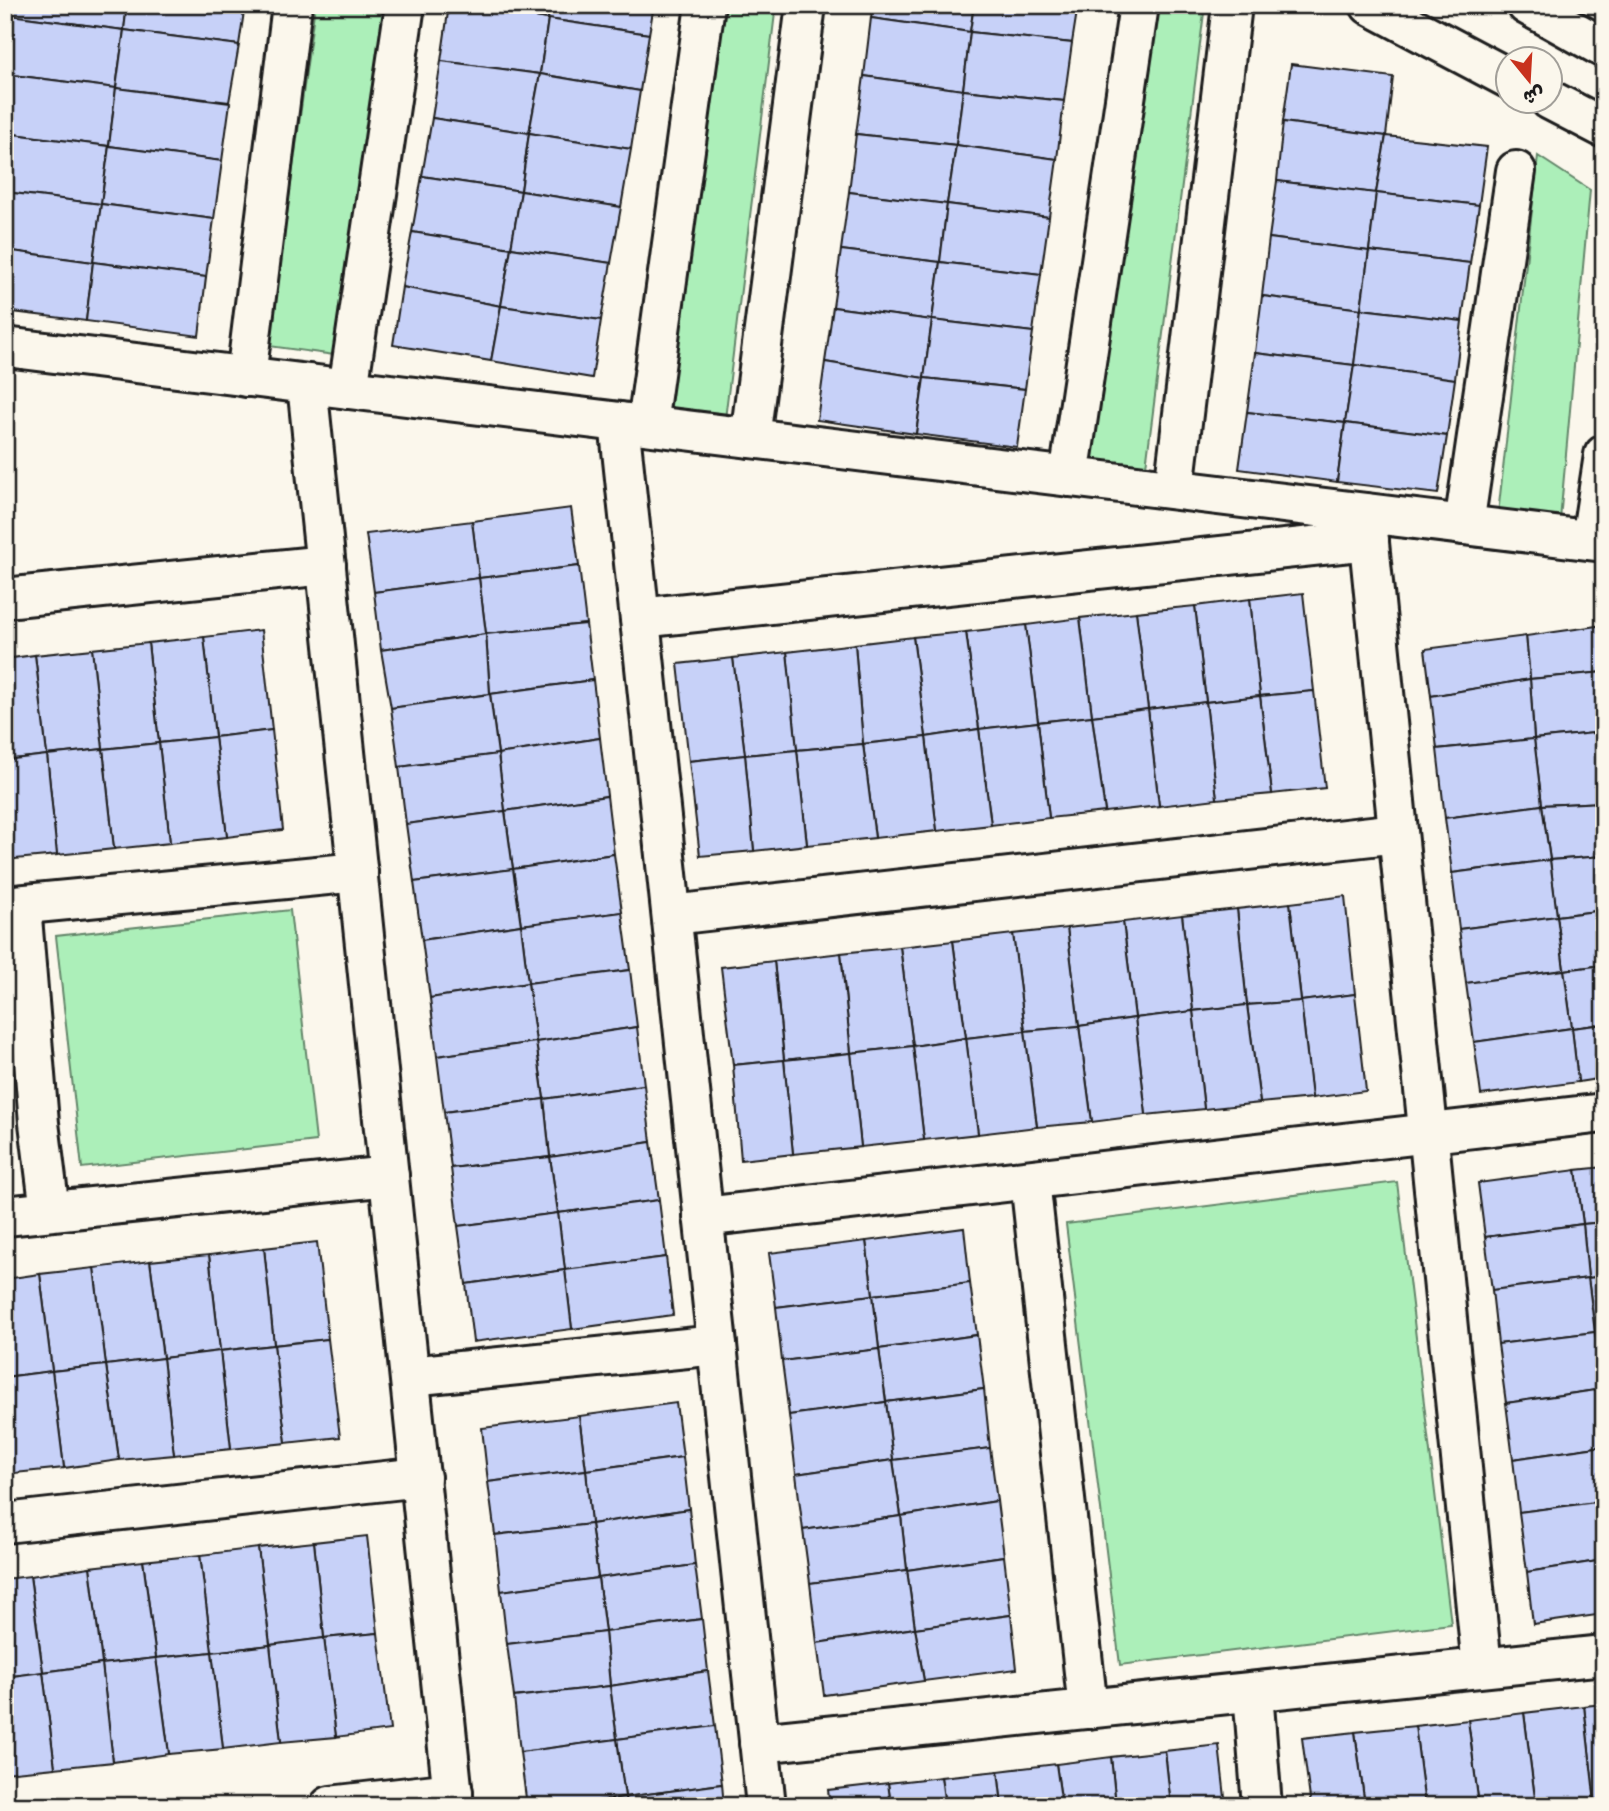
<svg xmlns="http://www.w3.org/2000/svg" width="1609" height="1811" font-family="'Patrick Hand','Playpen Sans Arabic',sans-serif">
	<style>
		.green { fill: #acefb9; stroke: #64866a; stroke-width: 2 }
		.building { fill: #c7d1f8; stroke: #1c1c1c; stroke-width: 2 }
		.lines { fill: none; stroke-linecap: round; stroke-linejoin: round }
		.street-casing { stroke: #1c1c1c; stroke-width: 44 }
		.secondary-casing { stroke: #1c1c1c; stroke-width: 44 }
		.street { stroke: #fbf7ec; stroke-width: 38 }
		.secondary { stroke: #fbf7ec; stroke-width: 38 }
	</style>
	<rect width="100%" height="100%" fill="#fbf7ec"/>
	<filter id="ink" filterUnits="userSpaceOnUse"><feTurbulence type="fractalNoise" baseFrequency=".0143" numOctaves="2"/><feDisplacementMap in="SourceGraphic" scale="14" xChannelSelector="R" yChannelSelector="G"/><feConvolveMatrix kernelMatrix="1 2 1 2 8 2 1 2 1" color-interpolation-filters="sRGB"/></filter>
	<g filter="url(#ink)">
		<g class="green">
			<path d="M315,5h70l-43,351 -73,-10z"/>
			<path d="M717,5h59l-52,422 -60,-8z"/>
			<path d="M1139,5h66l-61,477 -62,-8z"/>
			<path d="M1538,156l52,34 -31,341 -62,-8z"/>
			<path d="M290,910l26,231 -234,27 -26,-232z"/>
			<path d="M1397,1182l54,442 -331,41 -54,-441z"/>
		</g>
		<g class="building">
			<path d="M12,5h115l-3,25 -114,-15z"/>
			<path d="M127,5h118l-6,40 -115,-15z"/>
			<path d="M449,5h16l83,14 -8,55 -99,-13z"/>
			<path d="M465,5h85l-2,14z"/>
			<path d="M550,5h104l-5,29 -101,-15z"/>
			<path d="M873,5h101l-4,27 -99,-14z"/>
			<path d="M974,5h104l-6,38 -102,-11z"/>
			<path d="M10,15l114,15 -8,58 -111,-14v-21z"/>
			<path d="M871,18l99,14 -7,58 -99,-14z"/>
			<path d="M548,19l101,15 -9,57 -100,-17z"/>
			<path d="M124,30l115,15 -10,57 -113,-14z"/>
			<path d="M970,32l102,11 -8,58 -101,-11z"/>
			<path d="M441,61l99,13 -11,59 -97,-15z"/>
			<path d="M1291,64l102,13 -7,59 -103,-14z"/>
			<path d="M5,74l111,14 -7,58 -104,-13z"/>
			<path d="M540,74l100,17 -9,58 -102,-16z"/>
			<path d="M864,76l99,14 -7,55 -100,-11z"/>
			<path d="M116,88l114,15 -8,58 -113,-15z"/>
			<path d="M963,90l101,11 -7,58 -101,-14z"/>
			<path d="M432,118l97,15 -8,58 -99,-15z"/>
			<path d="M1283,122l103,14 -10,57 -99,-12z"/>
			<path d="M5,133l104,13 -8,58 -96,-12z"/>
			<path d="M529,133l102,16 -10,58 -100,-16z"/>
			<path d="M856,134l100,11 -9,59 -98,-12z"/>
			<path d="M1386,136l101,11 -8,58 -103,-12z"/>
			<path d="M956,145l101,14 -8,58 -102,-13z"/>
			<path d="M109,146l113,15 -8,58 -113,-15z"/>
			<path d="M422,176l99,15 -10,57 -99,-16z"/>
			<path d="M1277,181l99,12 -7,58 -100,-13z"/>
			<path d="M521,191l100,16 -10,56 -100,-15z"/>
			<path d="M5,192l96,12 -8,58 -88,-12z"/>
			<path d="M849,192l98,12 -7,58 -99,-12z"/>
			<path d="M1376,193l103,12 -9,58 -101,-12z"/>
			<path d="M101,204l113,15 -8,58 -113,-15z"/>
			<path d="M947,204l102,13 -8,57 -101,-12z"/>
			<path d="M412,232l99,16 -10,58 -99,-19z"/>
			<path d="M1269,238l100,13 -8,58 -99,-13z"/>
			<path d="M511,248l100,15 -10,57 -100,-14z"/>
			<path d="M5,250l88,12 -7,59 -81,-10z"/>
			<path d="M841,250l99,12 -8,58 -99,-13z"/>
			<path d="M1369,251l101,12 -8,58 -101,-12z"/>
			<path d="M93,262l113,15 -7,59 -113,-15z"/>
			<path d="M940,262l101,12 -8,58 -101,-12z"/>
			<path d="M402,287l99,19 -10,55 -98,-16z"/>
			<path d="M1262,296l99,13 -7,56 -99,-12z"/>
			<path d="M501,306l100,14 -9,58 -101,-17z"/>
			<path d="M833,307l99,13 -8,58 -99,-16z"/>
			<path d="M1361,309l101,12 -7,58 -101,-14z"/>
			<path d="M932,320l101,12 -8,57 -101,-11z"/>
			<path d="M1255,353l99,12 -9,58 -98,-11z"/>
			<path d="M825,362l99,16 -8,56 -99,-14z"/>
			<path d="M1354,365l101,14 -8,57 -102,-13z"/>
			<path d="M924,378l101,11 -8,58 -101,-13z"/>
			<path d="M1247,412l98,11 -8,59 -98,-13z"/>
			<path d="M1345,423l102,13 -9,58 -101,-12z"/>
			<path d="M571,508l8,58 -100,12 -7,-57z"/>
			<path d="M472,521l7,57 -105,14 -8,-58z"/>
			<path d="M579,566l7,58 -100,10 -7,-56z"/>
			<path d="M479,578l7,56 -105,16 -7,-58z"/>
			<path d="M1303,593l11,98 -54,5 -10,-97z"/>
			<path d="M1250,599l10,97 -54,6 -11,-96z"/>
			<path d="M1195,606l11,96 -58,7 -12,-97z"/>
			<path d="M1136,612l12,97 -56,7 -12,-98z"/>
			<path d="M1080,618l12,98 -54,6 -12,-97z"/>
			<path d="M586,624l7,56 -103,14 -4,-60z"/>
			<path d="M1026,625l12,97 -59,7 -13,-97z"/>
			<path d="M1604,625v47l-74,7 -4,-43z"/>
			<path d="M261,630l11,100 -57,7 -11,-100z"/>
			<path d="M966,632l13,97 -53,8 -13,-100z"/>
			<path d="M486,634l4,60 -99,14 -10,-58z"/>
			<path d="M1526,636l4,43 -99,17 -6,-47z"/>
			<path d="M204,637l11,100 -56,6 -11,-100z"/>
			<path d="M913,637l13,100 -63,7 -8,-100z"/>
			<path d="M148,643l11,100 -56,6 -11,-100z"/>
			<path d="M855,644l8,100 -66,6 -10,-98z"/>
			<path d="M92,649l11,100 -56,6 -12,-100z"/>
			<path d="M787,652l10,98 -52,5 -12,-97z"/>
			<path d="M35,655l12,100 -42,5v-101z"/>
			<path d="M733,658l12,97 -56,6 -11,-97z"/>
			<path d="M1604,672v60l-70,7 -4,-60z"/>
			<path d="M1530,679l4,60 -97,10 -6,-53z"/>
			<path d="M593,680l7,58 -102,16 -8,-60z"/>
			<path d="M1314,691l11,97 -53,6 -12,-98z"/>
			<path d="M490,694l8,60 -99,13 -8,-59z"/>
			<path d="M1260,696l12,98 -55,5 -11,-97z"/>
			<path d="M1206,702l11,97 -58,7 -11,-97z"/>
			<path d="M1148,709l11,97 -54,6 -13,-96z"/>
			<path d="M1092,716l13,96 -56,6 -11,-96z"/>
			<path d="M1038,722l11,96 -58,7 -12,-96z"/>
			<path d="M979,729l12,96 -54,6 -11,-94z"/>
			<path d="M272,730l11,100 -56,7 -12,-100z"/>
			<path d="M1604,732v70l-62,3 -8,-66z"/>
			<path d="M215,737l12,100 -57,6 -11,-100z"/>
			<path d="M926,737l11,94 -62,7 -12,-94z"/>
			<path d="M600,738l7,58 -102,15 -7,-57z"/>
			<path d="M1534,739l8,66 -97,13 -8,-69z"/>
			<path d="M159,743l11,100 -56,6 -11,-100z"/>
			<path d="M863,744l12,94 -68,7 -10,-95z"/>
			<path d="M103,749l11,100 -57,6 -10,-100z"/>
			<path d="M797,750l10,95 -53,6 -9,-96z"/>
			<path d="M498,754l7,57 -99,13 -7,-57z"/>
			<path d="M47,755l10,100 -52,5v-100z"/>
			<path d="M745,755l9,96 -54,5 -11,-95z"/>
			<path d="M607,796l7,58 -101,15 -8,-58z"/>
			<path d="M1604,802v54l-54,4 -8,-55z"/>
			<path d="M1542,805l8,55 -98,13 -7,-55z"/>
			<path d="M505,811l8,58 -99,13 -8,-58z"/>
			<path d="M614,854l8,58 -101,13 -8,-56z"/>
			<path d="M1604,856v54l-47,6 -7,-56z"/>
			<path d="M1550,860l7,56 -98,13 -7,-56z"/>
			<path d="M513,869l8,56 -99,15 -8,-58z"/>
			<path d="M1345,896l10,98 -54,7 -11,-98z"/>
			<path d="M1290,903l11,98 -54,4 -10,-96z"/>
			<path d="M1237,909l10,96 -54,6 -11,-96z"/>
			<path d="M1604,910v55l-40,5 -7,-54z"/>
			<path d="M622,912l8,58 -102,13 -7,-58z"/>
			<path d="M1182,915l11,96 -58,7 -12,-96z"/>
			<path d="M1557,916l7,54 -98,13 -7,-54z"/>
			<path d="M1123,922l12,96 -56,8 -12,-98z"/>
			<path d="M521,925l7,58 -98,15 -8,-58z"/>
			<path d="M1067,928l12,98 -54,5 -12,-97z"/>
			<path d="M1013,934l12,97 -59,7 -13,-97z"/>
			<path d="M953,941l13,97 -53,8 -13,-99z"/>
			<path d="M900,947l13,99 -62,7 -10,-100z"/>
			<path d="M841,953l10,100 -67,7 -10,-99z"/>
			<path d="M774,961l10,99 -51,5 -12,-98z"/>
			<path d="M1604,965v59l-32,4 -8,-58z"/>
			<path d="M630,970l7,57 -101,15 -8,-59z"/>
			<path d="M1564,970l8,58 -98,14 -8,-59z"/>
			<path d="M528,983l8,59 -99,14 -7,-58z"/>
			<path d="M1355,994l11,97 -54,7 -11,-97z"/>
			<path d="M1301,1001l11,97 -52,5 -13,-98z"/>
			<path d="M1247,1005l13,98 -56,6 -11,-98z"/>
			<path d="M1193,1011l11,98 -58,6 -11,-97z"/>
			<path d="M1135,1018l11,97 -54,7 -13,-96z"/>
			<path d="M1604,1024v54l-26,4 -6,-54z"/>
			<path d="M1079,1026l13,96 -55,5 -12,-96z"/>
			<path d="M637,1027l7,58 -100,14 -8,-57z"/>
			<path d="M1572,1028l6,54 -97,13 -7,-53z"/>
			<path d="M1025,1031l12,96 -59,7 -12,-96z"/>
			<path d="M966,1038l12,96 -54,6 -11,-94z"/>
			<path d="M536,1042l8,57 -100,13 -7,-56z"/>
			<path d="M913,1046l11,94 -63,7 -10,-94z"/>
			<path d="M851,1053l10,94 -68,7 -9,-94z"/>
			<path d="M784,1060l9,94 -52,6 -8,-95z"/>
			<path d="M644,1085l7,57 -101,15 -6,-58z"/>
			<path d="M544,1099l6,58 -99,11 -7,-56z"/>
			<path d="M651,1142l8,58 -101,13 -8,-56z"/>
			<path d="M550,1157l8,56 -100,13 -7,-58z"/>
			<path d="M1604,1167v55l-21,2 -7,-54z"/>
			<path d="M1576,1170l7,54 -98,13 -7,-54z"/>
			<path d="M659,1200l7,57 -101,13 -7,-57z"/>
			<path d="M558,1213l7,57 -99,14 -8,-58z"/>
			<path d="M1604,1222v54l-16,2 -5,-54z"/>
			<path d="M1583,1224l5,54 -96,12 -7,-53z"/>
			<path d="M964,1228l6,55 -97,12 -7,-54z"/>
			<path d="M866,1241l7,54 -97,12 -7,-54z"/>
			<path d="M317,1242l11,97 -54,6 -10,-97z"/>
			<path d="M264,1248l10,97 -54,6 -11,-96z"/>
			<path d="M209,1255l11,96 -57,7 -13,-97z"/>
			<path d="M666,1257l7,58 -101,14 -7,-59z"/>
			<path d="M150,1261l13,97 -57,7 -12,-97z"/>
			<path d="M94,1268l12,97 -54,6 -12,-97z"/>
			<path d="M565,1270l7,59 -99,13 -7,-58z"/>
			<path d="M40,1274l12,97 -47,6v-98z"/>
			<path d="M1604,1276v55l-9,1 -7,-54z"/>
			<path d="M1588,1278l7,54 -97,12 -6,-54z"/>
			<path d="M970,1283l7,52 -98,14 -6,-54z"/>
			<path d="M873,1295l6,54 -97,12 -6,-54z"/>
			<path d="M1604,1331v58h-1l-8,-57z"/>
			<path d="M1595,1332l8,57 -97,14 -8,-59z"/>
			<path d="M977,1335l7,54 -98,13 -7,-53z"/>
			<path d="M328,1339l12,98 -54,6 -12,-98z"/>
			<path d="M274,1345l12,98 -55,6 -11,-98z"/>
			<path d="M879,1349l7,53 -97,13 -7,-54z"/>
			<path d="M220,1351l11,98 -57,6 -11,-97z"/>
			<path d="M163,1358l11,97 -55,5 -13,-95z"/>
			<path d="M106,1365l13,95 -55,8 -12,-97z"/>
			<path d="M52,1371l12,97 -59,6v-97z"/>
			<path d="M984,1389l6,59 -97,12 -7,-58z"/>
			<path d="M1603,1389l1,57 -91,13 -7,-56z"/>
			<path d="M886,1402l7,58 -97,14 -7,-59z"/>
			<path d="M676,1403l7,54 -97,13 -7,-54z"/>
			<path d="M579,1416l7,54 -98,12 -6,-54z"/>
			<path d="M1604,1446v55l-85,11 -6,-53z"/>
			<path d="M990,1448l7,53 -96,15 -8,-56z"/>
			<path d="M683,1457l6,52 -98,15 -5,-54z"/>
			<path d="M893,1460l8,56 -98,14 -7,-56z"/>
			<path d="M586,1470l5,54 -96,11 -7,-53z"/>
			<path d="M997,1501l7,55 -97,14 -6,-54z"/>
			<path d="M1604,1501v59l-77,12 -8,-60z"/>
			<path d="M689,1509l6,56 -97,13 -7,-54z"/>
			<path d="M901,1516l6,54 -97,13 -7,-53z"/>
			<path d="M591,1524l7,54 -97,13 -6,-56z"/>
			<path d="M367,1536l11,97 -54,5 -10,-96z"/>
			<path d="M314,1542l10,96 -54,7 -12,-97z"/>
			<path d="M258,1548l12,97 -58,7 -12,-97z"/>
			<path d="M200,1555l12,97 -56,6 -13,-97z"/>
			<path d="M1004,1556l7,59 -96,13 -8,-58z"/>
			<path d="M1604,1560v54l-71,10 -6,-52z"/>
			<path d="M143,1561l13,97 -54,6 -12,-97z"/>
			<path d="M695,1565l7,54 -97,13 -7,-54z"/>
			<path d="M90,1567l12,97 -59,8 -13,-96z"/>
			<path d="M907,1570l8,58 -98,15 -7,-60z"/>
			<path d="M30,1576l13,96 -38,5v-98z"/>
			<path d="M598,1578l7,54 -98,12 -6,-53z"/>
			<path d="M1011,1615l6,54 -93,12 -9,-53z"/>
			<path d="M702,1619l6,52 -98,15 -5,-54z"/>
			<path d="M915,1628l9,53 -100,14 -7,-52z"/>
			<path d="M605,1632l5,54 -96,11 -7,-53z"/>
			<path d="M378,1633l12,97 -54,7 -12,-99z"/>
			<path d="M324,1638l12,99 -55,5 -11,-97z"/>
			<path d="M270,1645l11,97 -58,7 -11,-97z"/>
			<path d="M212,1652l11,97 -54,5 -13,-96z"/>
			<path d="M156,1658l13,96 -56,8 -11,-98z"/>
			<path d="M102,1664l11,98 -58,6 -12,-96z"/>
			<path d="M708,1671l7,55 -98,13 -7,-53z"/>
			<path d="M43,1672l12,96 -50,5v-96z"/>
			<path d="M610,1686l7,53 -97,13 -6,-55z"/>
			<path d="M1604,1704v98l-9,1 -11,-97z"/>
			<path d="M1584,1706l11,97 -24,3h-35l-12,-93z"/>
			<path d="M1524,1713l12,93h-57l-11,-86z"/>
			<path d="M1468,1720l11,86h-54l-10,-80z"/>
			<path d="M715,1726l7,58 -97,13 -8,-58z"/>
			<path d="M1415,1726l10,80h-60l-10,-74z"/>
			<path d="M1355,1732l10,74h-54l-9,-68z"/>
			<path d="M617,1739l8,58 -62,9h-36l-7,-54z"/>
			<path d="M1219,1745l7,61h-55l-6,-55z"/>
			<path d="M1165,1751l6,55h-55l-5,-49z"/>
			<path d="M1111,1757l5,49h-54l-6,-42z"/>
			<path d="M1056,1764l6,42h-60l-4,-35z"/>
			<path d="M998,1771l4,35h-57l-4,-29z"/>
			<path d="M941,1777l4,29h-54l-3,-23z"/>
			<path d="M888,1783l3,23h-61l-2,-16z"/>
			<path d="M722,1784l2,22h-98l-1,-9z"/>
			<path d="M625,1797l1,9h-63z"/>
		</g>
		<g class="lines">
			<g class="street-casing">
				<g id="street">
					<path d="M5,347l1599,195"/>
					<path d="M246,377l46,-372"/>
					<path d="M307,384l147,1422"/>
					<path d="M348,389l57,-384"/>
					<path d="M619,422l147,1384"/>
					<path d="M647,425l58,-420"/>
					<path d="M750,438l56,-433"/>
					<path d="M1069,477l70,-472"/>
					<path d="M1174,489l58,-484"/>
					<path d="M1366,513l116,1154"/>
					<path d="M1464,525l52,-354"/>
					<path d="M1591,540l13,-85"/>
					<path d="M5,598l321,-33"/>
					<path d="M640,618l729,-78"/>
					<path d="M21,905l18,218 11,88"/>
					<path d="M5,906l353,-34"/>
					<path d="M672,915l726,-82"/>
					<path d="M1030,1180l58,529"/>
					<path d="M5,1216l384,-40"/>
					<path d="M703,1217l901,-104"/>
					<path d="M410,1376l307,-31"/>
					<path d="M5,1523l416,-46"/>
					<path d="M1253,1692l9,114"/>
					<path d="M759,1743l845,-88"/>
					<path d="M330,1806l123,-14"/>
				</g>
			</g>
			<g class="secondary-casing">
				<g id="secondary">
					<path d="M1370,5l138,73"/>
					<path d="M1527,5l77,43"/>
					<path d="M1550,100l54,28"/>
				</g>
			</g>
			<use href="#street" class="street"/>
			<use href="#secondary" class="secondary"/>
		</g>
	</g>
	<rect width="1609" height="1811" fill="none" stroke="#fbf7ec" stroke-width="28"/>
	<rect x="14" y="14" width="1581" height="1783" fill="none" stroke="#1c1c1c" stroke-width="2.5" filter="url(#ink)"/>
	<g transform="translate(1529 80) rotate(162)"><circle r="33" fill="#fbf7ec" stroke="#a29f99" stroke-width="2"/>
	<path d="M0-5L12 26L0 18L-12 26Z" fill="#c8321e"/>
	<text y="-10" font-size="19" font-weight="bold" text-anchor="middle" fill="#1c1c1c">ش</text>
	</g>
</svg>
